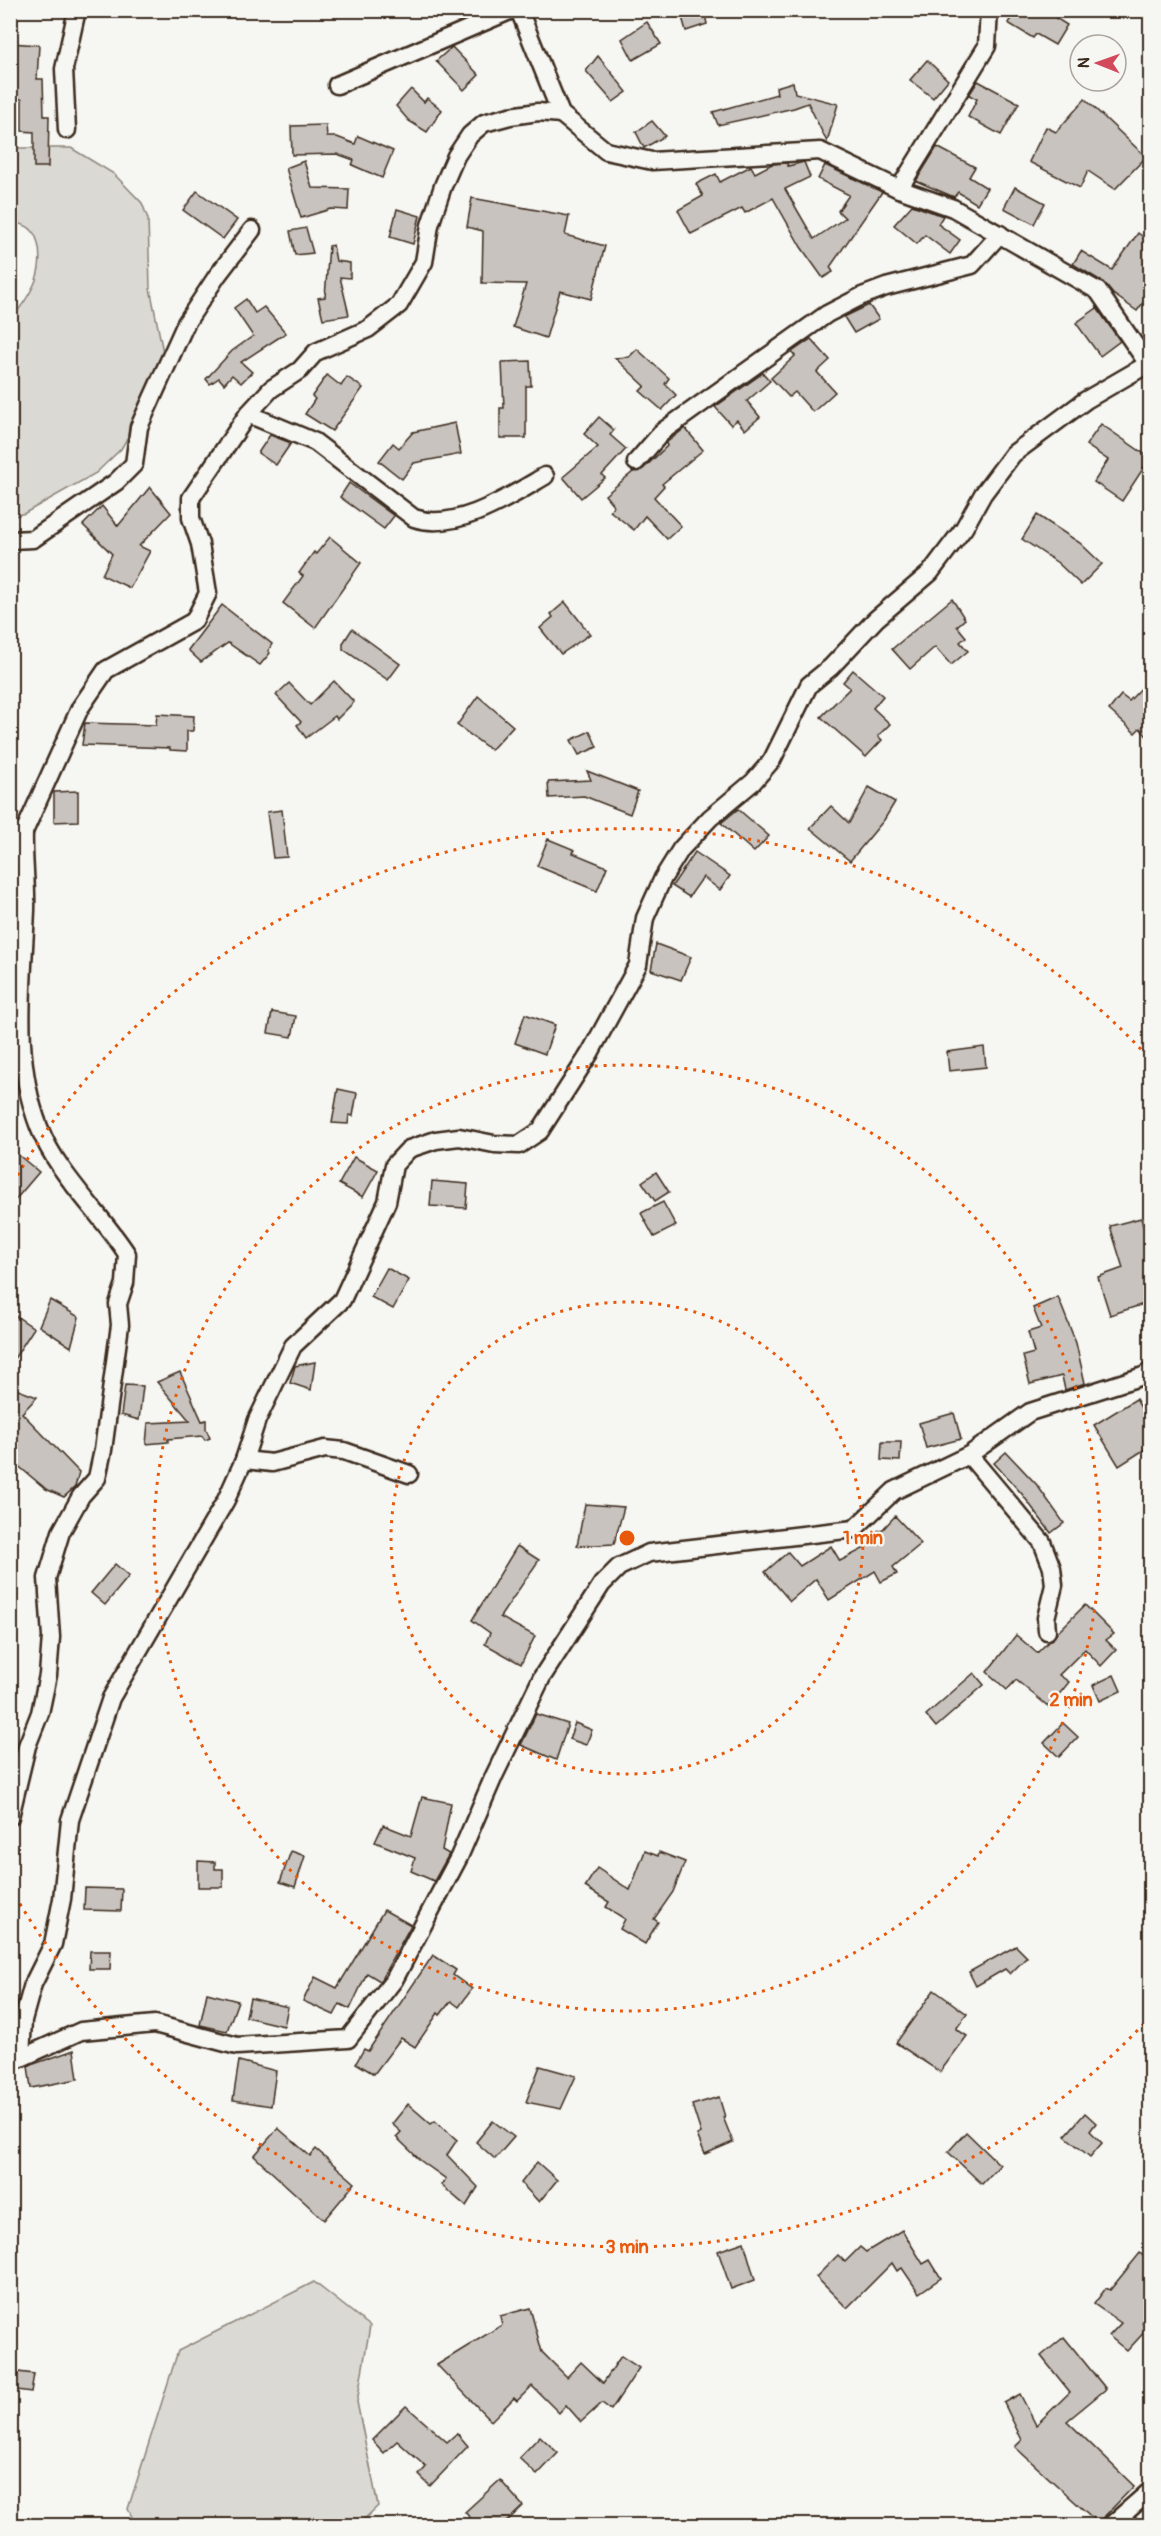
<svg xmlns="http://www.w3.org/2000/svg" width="1161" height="2536" font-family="Pangolin,sans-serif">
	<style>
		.green { fill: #dad9d3; stroke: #8a8278; stroke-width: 1.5 }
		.building { fill: #c8c3be; stroke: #3b2a1e; stroke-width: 1.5 }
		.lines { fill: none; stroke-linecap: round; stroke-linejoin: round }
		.minor-casing { stroke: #3b2a1e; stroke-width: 21 }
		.minor { stroke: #f6f6f2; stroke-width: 16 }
		.ring { fill: none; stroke: #e8590c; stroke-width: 3; stroke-dasharray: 3 6 }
		.centre { fill: #e8590c; stroke: #f6f6f2; stroke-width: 3 }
		.ring-label { font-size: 18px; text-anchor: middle; font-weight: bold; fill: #e8590c; stroke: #f6f6f2; stroke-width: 4.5; stroke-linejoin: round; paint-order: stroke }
	</style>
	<rect width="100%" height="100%" fill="#f6f6f2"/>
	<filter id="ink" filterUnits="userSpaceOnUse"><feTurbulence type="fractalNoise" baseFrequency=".0167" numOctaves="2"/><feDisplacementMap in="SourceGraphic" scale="12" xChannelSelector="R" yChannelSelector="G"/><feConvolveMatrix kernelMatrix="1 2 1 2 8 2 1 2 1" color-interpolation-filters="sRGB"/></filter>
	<g filter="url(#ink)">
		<g class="green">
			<path d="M10,143l3,5h58l43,26 28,29 6,16 2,69 13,64 -19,58 -23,39 -25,24 -71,40 -14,4v-198c9,-10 20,-26 25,-39 7,-22 6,-60 -25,-56z"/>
			<path d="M314,2282l56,44 -13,76 21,104 -20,19h-222l-8,-16 50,-158z"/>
		</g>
		<g class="building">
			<path d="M680,10h24l3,14 -21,7z"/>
			<path d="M1016,10h27l24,15 -12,20 -19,-11 -3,4 -25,-15z"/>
			<path d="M647,22l14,22 -28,16 -11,-21z"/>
			<path d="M10,43l29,2 -2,34h6l1,37h5l-1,51h-14v-35l-12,-1v-32h-10z"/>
			<path d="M452,47l27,28 -15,15 -28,-29z"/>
			<path d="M598,56l29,36 -14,10 -27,-31z"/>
			<path d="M927,60l21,20 -15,18 -23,-18z"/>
			<path d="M978,81l41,22 -18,32 -33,-18 9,-18 -8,-4z"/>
			<path d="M793,82l2,11 43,11 -11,38 -19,-39 -14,5 -76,17 -5,-13 64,-18 -1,-7z"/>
			<path d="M411,89l13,13 3,-4 15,12 -15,22 -18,-11 -13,-15z"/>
			<path d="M1085,99l61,58 -31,32 -27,-18 -8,17 -51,-26 17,-35 10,5z"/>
			<path d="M652,121l13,15 -21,12 -8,-16z"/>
			<path d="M326,125l1,12h10l18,7 3,-8 35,15 -11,27 -30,-13 2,-5 -17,-6 -45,1 -1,-29z"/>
			<path d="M937,147l38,20 -6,10 18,11 -10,16 -19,-12 -4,5 -38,-16z"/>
			<path d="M304,161l8,27 37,1 -1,21 -17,-1 -30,9 -15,-50z"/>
			<path d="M804,162l6,15 -25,12 29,50 31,-21 -7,-7 11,-16 -31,-16 7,-14 57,27 -52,75 3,5 -10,6 -22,-31 -28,-49 -28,15 -3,-5 -51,26 -13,-24 25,-14 -7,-12 20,-10 4,8 31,-16 4,7 17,-9 15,-1 1,3z"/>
			<path d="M1015,187l30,16 -11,21 -30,-16z"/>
			<path d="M197,191l40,29 -14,19 -40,-29z"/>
			<path d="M472,198l97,18 -4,19 40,11 -14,53 -31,-8 -14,47 -33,-11 13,-43 -44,-1 1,-52 -16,-4z"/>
			<path d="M912,205l31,11 -5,8 22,16 -10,14 -25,-19 -8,9 -23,-19z"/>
			<path d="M397,209l23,7 -7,28 -23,-7z"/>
			<path d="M306,228l7,25 -18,2 -5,-24z"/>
			<path d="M1138,233l12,9v51l-13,18 -24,-17 -10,-12 -30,-18 8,-13 31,19z"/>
			<path d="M333,245l3,16 14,2v15l-10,-1 9,38 -26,4 -5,-21 7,-1 4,-51z"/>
			<path d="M246,299l9,14 9,-6 22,26 -45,29 11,10 -11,11 -9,-8 -8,9 -5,-6 -9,6 -4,-5 26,-28 21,-15 -19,-28z"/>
			<path d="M869,305l10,14 -25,14 -10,-16z"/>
			<path d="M1097,308l23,33 -20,15 -24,-33z"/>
			<path d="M811,339l19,21 -13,12 18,20 -22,20 -18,-20 -6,5 -18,-19 24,-22 -3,-4z"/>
			<path d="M637,349l32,29 -4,6 11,11 -14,15 -22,-19 5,-5 -30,-28 14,-1z"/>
			<path d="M530,361l1,25h-5v52h-26v-30h4l-2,-46z"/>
			<path d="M763,373l7,8 -23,20 13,16 -15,13 -8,-10 -6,5 -16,-18z"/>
			<path d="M327,375l14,11 6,-9 16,11 -31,43 -27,-17 10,-15 -3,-3z"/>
			<path d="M599,417l15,13 -4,5 16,14 -24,26 3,3 -24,20 -18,-21 35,-30 -14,-13z"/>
			<path d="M455,423l6,31 -47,9 -12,16 -23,-18 14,-18 6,5 14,-16z"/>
			<path d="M1101,424l49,34 -28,43 -28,-19 14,-22 -22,-15z"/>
			<path d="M685,428l18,22 -41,34 2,2 -10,11 27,29 -14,13 -22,-23 -11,14 -24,-19 4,-5 -9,-11 28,-23 10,-3 24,-23 -1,-3z"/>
			<path d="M270,435l21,8 -15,22 -18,-12z"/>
			<path d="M349,483l45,33 -10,13 -44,-32z"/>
			<path d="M150,487l21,26 -32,33 11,5 -20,37 -28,-13 10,-21 -29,-29 19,-19 16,20z"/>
			<path d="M1037,515l43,28 22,21 -21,21 -23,-22 -36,-24z"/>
			<path d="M330,537l31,26 -46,65 -32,-25 20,-27 -4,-3 15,-21 2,2z"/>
			<path d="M952,599l13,20 -8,7 9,11 -6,5 8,9 -17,14 -16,-18 -25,22 -18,-20z"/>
			<path d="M565,602l25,32 -29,20 -21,-26 13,-11 -2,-3z"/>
			<path d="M222,605l50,39 -4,7 2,2 -10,12 -32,-22 -27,19 -13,-12z"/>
			<path d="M352,629l48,35 -12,16 -45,-31v-6z"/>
			<path d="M853,670l30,26 -10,12 17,16 -12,12 4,4 -16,17 -45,-40 29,-29 -7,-6z"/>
			<path d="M1150,679v61l-10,-12 -5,5 -26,-23 12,-15 8,6z"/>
			<path d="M334,681l20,21 -17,17 -2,-3 -29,22 -9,-13 4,-3 -25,-27 13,-12 21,22z"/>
			<path d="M478,696l35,30 -22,24 -34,-25z"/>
			<path d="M157,714l37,2 -1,15h-6v20l-17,-1v-2l-88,-3 3,-22 71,2z"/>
			<path d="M590,731l7,16 -18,8 -8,-15z"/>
			<path d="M587,771l51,20 -8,23 -46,-18 -35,2 -1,-16 43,-2z"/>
			<path d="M869,787l26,15 -11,18 -34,41 -40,-33 21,-22 18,17z"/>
			<path d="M78,791v30l-24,1v-30z"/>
			<path d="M738,809l31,27 -15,16 -33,-29z"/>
			<path d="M282,810l5,47 -14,1 -6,-46z"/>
			<path d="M548,839l27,11 -2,3 34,14 -10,24 -60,-25z"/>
			<path d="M695,852l35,24 -10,14 -17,-13 -14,20 -17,-11z"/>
			<path d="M656,944l35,13 -10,23 -30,-10z"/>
			<path d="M272,1012l24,4 -4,21 -24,-4z"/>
			<path d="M525,1014l30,11 -10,29 -30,-11z"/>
			<path d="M984,1047l2,20 -37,4 -2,-19z"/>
			<path d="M338,1089l19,4 -4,23 -4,-1 -1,9 -16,-1z"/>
			<path d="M10,1148l29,24 -29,34z"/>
			<path d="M354,1157l24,13 -15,27 -24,-13z"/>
			<path d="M656,1172l13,20 -14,9 -13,-19z"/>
			<path d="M432,1181l36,3 -2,24 -36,-2z"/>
			<path d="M663,1202l13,24 -22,11 -13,-24z"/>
			<path d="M1141,1218l9,36v48l-40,13 -12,-38 25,-9 -13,-42z"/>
			<path d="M387,1268l22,12 -16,29 -22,-12z"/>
			<path d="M1058,1297l18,46 9,40 -20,7 -3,-14 -32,8 -7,-28 11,-3 -6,-21 13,-4 -8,-20z"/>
			<path d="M50,1300l29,17 -8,30 -32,-21z"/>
			<path d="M10,1312l24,16 -24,37z"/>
			<path d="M315,1362l-4,28 -21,-7 5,-17z"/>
			<path d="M180,1372l22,49 4,-1v9l4,9 -5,2 -3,-4 -34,3v3l-22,2 2,-21 42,-2 -33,-39z"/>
			<path d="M125,1385l18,1 -4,34 -18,-5z"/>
			<path d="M10,1387l27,10 -15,16 57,59 -4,15 -11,10 -18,-8 -36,-30z"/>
			<path d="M1136,1399l14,24v23l-31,20 -25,-41z"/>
			<path d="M954,1413l7,26 -35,9 -7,-25z"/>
			<path d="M882,1442h19l-1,19 -19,-1z"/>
			<path d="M1006,1452l31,33 27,38 -13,10 -29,-39 -28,-31z"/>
			<path d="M585,1504l39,3 -10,37 -37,2z"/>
			<path d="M895,1516l26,28 -28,23 4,7 -16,8 -6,-11 -46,29 -13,-21 -26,22 -25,-29 23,-20 12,14 31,-20 9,15 25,-13 -4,-11 22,-8z"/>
			<path d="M517,1546l22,14 -39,57 35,19 -14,28 -36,-20 5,-11 -18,-13z"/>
			<path d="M115,1564l14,12 -24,29 -14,-12z"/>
			<path d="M1085,1605l29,29 -8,6 10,10 -15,16 -16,-17 -26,26 10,7 -20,25 -33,-27 -9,10 -20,-18 29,-37 21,18z"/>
			<path d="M974,1673l10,12 -48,42 -10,-12z"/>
			<path d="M1114,1675l7,16 -21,10 -7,-16z"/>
			<path d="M536,1714l32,10 -12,36 -35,-15z"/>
			<path d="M575,1723l17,7 -6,15 -17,-6z"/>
			<path d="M1063,1723l15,14 -19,20 -15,-14z"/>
			<path d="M422,1797l29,6 -9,47 7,4 -15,27 -23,-10 4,-13 -40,-16 8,-17 28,11z"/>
			<path d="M291,1851l14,5 -10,31 -15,-5z"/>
			<path d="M645,1851l13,5 1,-4 26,10 -12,30 -19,27 4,3 -13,22 -25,-15 5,-10 -19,-12 3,-5 -24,-15 12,-19 33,22z"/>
			<path d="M198,1861l17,1v7h8v18h-25z"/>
			<path d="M85,1888l37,1 -1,22 -37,-1z"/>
			<path d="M384,1910l27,15 -31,56 -13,-8 -17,36 -10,-5 -6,11 -31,-14 12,-24 22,11z"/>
			<path d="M1016,1946l11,11 -17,17 -5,-5 -29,17 -7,-14z"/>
			<path d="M90,1951h21l-1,18h-21z"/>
			<path d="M433,1955l23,15 -3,5 19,14 -13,18 -8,-6 -11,14 -2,-2 -23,34 -14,-9 -27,36 -18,-11 8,-14 4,2z"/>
			<path d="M934,1990l33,24 -11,15 11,7 -27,36 -44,-29z"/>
			<path d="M207,1993l31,8 -11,30 -27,-6z"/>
			<path d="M250,1998l38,9 -4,19 -38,-9z"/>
			<path d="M74,2050l4,29 -47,9 -3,-22z"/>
			<path d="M239,2061l37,10 -5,35 -38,-6z"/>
			<path d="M540,2066l36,10 -15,33 -35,-7z"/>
			<path d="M719,2097l6,20h-2l10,25 -28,12 -8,-19 4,-2 -9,-28z"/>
			<path d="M408,2104l23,20 4,-3 22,19 -10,15 31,32 -12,19 -25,-21 5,-6 -25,-18 -25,-24 5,-5 -9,-8z"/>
			<path d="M1085,2113l11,10 -6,8 12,12 -12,14 -25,-21z"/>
			<path d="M493,2121l21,16 -19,22 -19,-17z"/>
			<path d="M278,2128l32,28 6,-7 39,34 -31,37 -70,-64z"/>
			<path d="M966,2132l34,33 -18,19 -34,-32z"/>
			<path d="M537,2162l20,18 -18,22 -18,-19z"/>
			<path d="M902,2230l21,34 7,-4 11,18 -22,15 -17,-25 -5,3 -5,-8 -45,45 -31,-31 22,-22 7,7 15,-15 6,5z"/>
			<path d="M744,2242l11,38 -24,9 -13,-38z"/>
			<path d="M1140,2253l10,9v51l-8,10 6,5 -21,23 -18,-15 12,-13 -27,-19 12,-16 4,2z"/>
			<path d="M530,2308l12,44 25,25 14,-15 22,21 18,-27 18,12 -28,42 -9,-7 -21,19 -15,-17 -7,8 -27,-27 -15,15 -3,-3 -23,23 -54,-56 65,-40 -2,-9z"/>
			<path d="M1064,2337l42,52 -39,32 67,65 -36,37 -83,-76 7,-7 -18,-37 16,-9 16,31 34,-33 -29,-36z"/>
			<path d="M10,2371l24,3 -3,18 -21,-3z"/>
			<path d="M406,2406l41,36 10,-9 11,13 -38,40 -11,-11 7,-8 -29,-26 -13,12 -12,-13z"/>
			<path d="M540,2436l18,17 -21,22 -18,-17z"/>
			<path d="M500,2480l23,26 -21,20h-25l-12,-14z"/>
		</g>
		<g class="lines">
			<g class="minor-casing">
				<g id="minor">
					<path d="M519,10l42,104 45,37 46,10 168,-10 79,38 54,19 145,83 52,76"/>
					<path d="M337,85l175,-75"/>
					<path d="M67,130l-3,-61 13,-59"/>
					<path d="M899,189l88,-143 2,-36"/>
					<path d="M248,414l67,28 99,76c42,14 95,-21 131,-42"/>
					<path d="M636,462l27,-31 164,-117 35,-18 24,-9 86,-22 28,-31"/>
					<path d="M10,540l23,-1 83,-57 18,-18 5,-37 47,-104 31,-47 35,-46"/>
					<path d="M10,852l14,-20 56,-124 26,-38 88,-49 14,-28 -8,-49 -9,-26v-20l57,-84 23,-25 29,-19 16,-18 52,-23 31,-24 25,-43 6,-37 13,-39 13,-30 14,-21 14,-12 26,-7 28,-4 23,2"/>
					<path d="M969,1455l73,87 10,26 2,17 -8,33 1,13"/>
					<path d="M244,1460l28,3 53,-14 19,2 65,23"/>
					<path d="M10,1817l17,-71 13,-33 8,-38 3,-38 -4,-59 14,-46 20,-36 16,-18 6,-28 17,-125 -2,-21 7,-21 2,-29c-27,-42 -70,-80 -88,-127 -27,-70 -16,-144 -13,-217 1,-26 -3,-52 -2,-78"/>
					<path d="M21,2057l2,-37 10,-36 20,-40 9,-45 8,-79 41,-122 115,-198 18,-40 13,-40 36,-74 49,-46 45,-98 7,-37 15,-16 27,-9 23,-3 35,7 25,1 21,-14 50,-78 48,-88 7,-47 18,-40 18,-29 29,-31 43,-36 19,-22 37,-75 22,-18 45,-48 54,-46 34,-45 19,-34 30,-40 73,-54 62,-36"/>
					<path d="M10,2063l71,-32 74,-7 82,22 111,-7 46,-59 65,-123 35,-81 48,-99 60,-93 17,-17 30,-14 205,-24 40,-38 75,-36 61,-43 113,-36 7,-4"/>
					<path d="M1110,2526l40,-35"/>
				</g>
			</g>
			<use href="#minor" class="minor"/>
		</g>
	</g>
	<g class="ring">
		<circle cx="627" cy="1538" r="236"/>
		<circle cx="627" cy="1538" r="473"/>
		<path d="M1150 2017A709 709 0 0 1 13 1892M13 1183A709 709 0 0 1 1150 1059"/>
	</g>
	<circle cx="627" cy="1538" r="9" class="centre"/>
	<g class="ring-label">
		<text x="863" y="1544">1 min</text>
		<text x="1071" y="1706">2 min</text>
		<text x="627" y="2253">3 min</text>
	</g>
	<rect width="1161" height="2536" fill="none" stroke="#f6f6f2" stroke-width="36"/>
	<rect x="18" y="18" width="1125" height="2500" fill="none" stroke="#3b2a1e" stroke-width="2" filter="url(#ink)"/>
	<g transform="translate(1098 63) rotate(271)"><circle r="28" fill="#f6f6f2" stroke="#aba49d" stroke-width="1.5"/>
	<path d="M0-4.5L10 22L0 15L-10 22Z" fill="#d1495b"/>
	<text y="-9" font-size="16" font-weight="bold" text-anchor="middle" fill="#3b2a1e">N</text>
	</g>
</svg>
